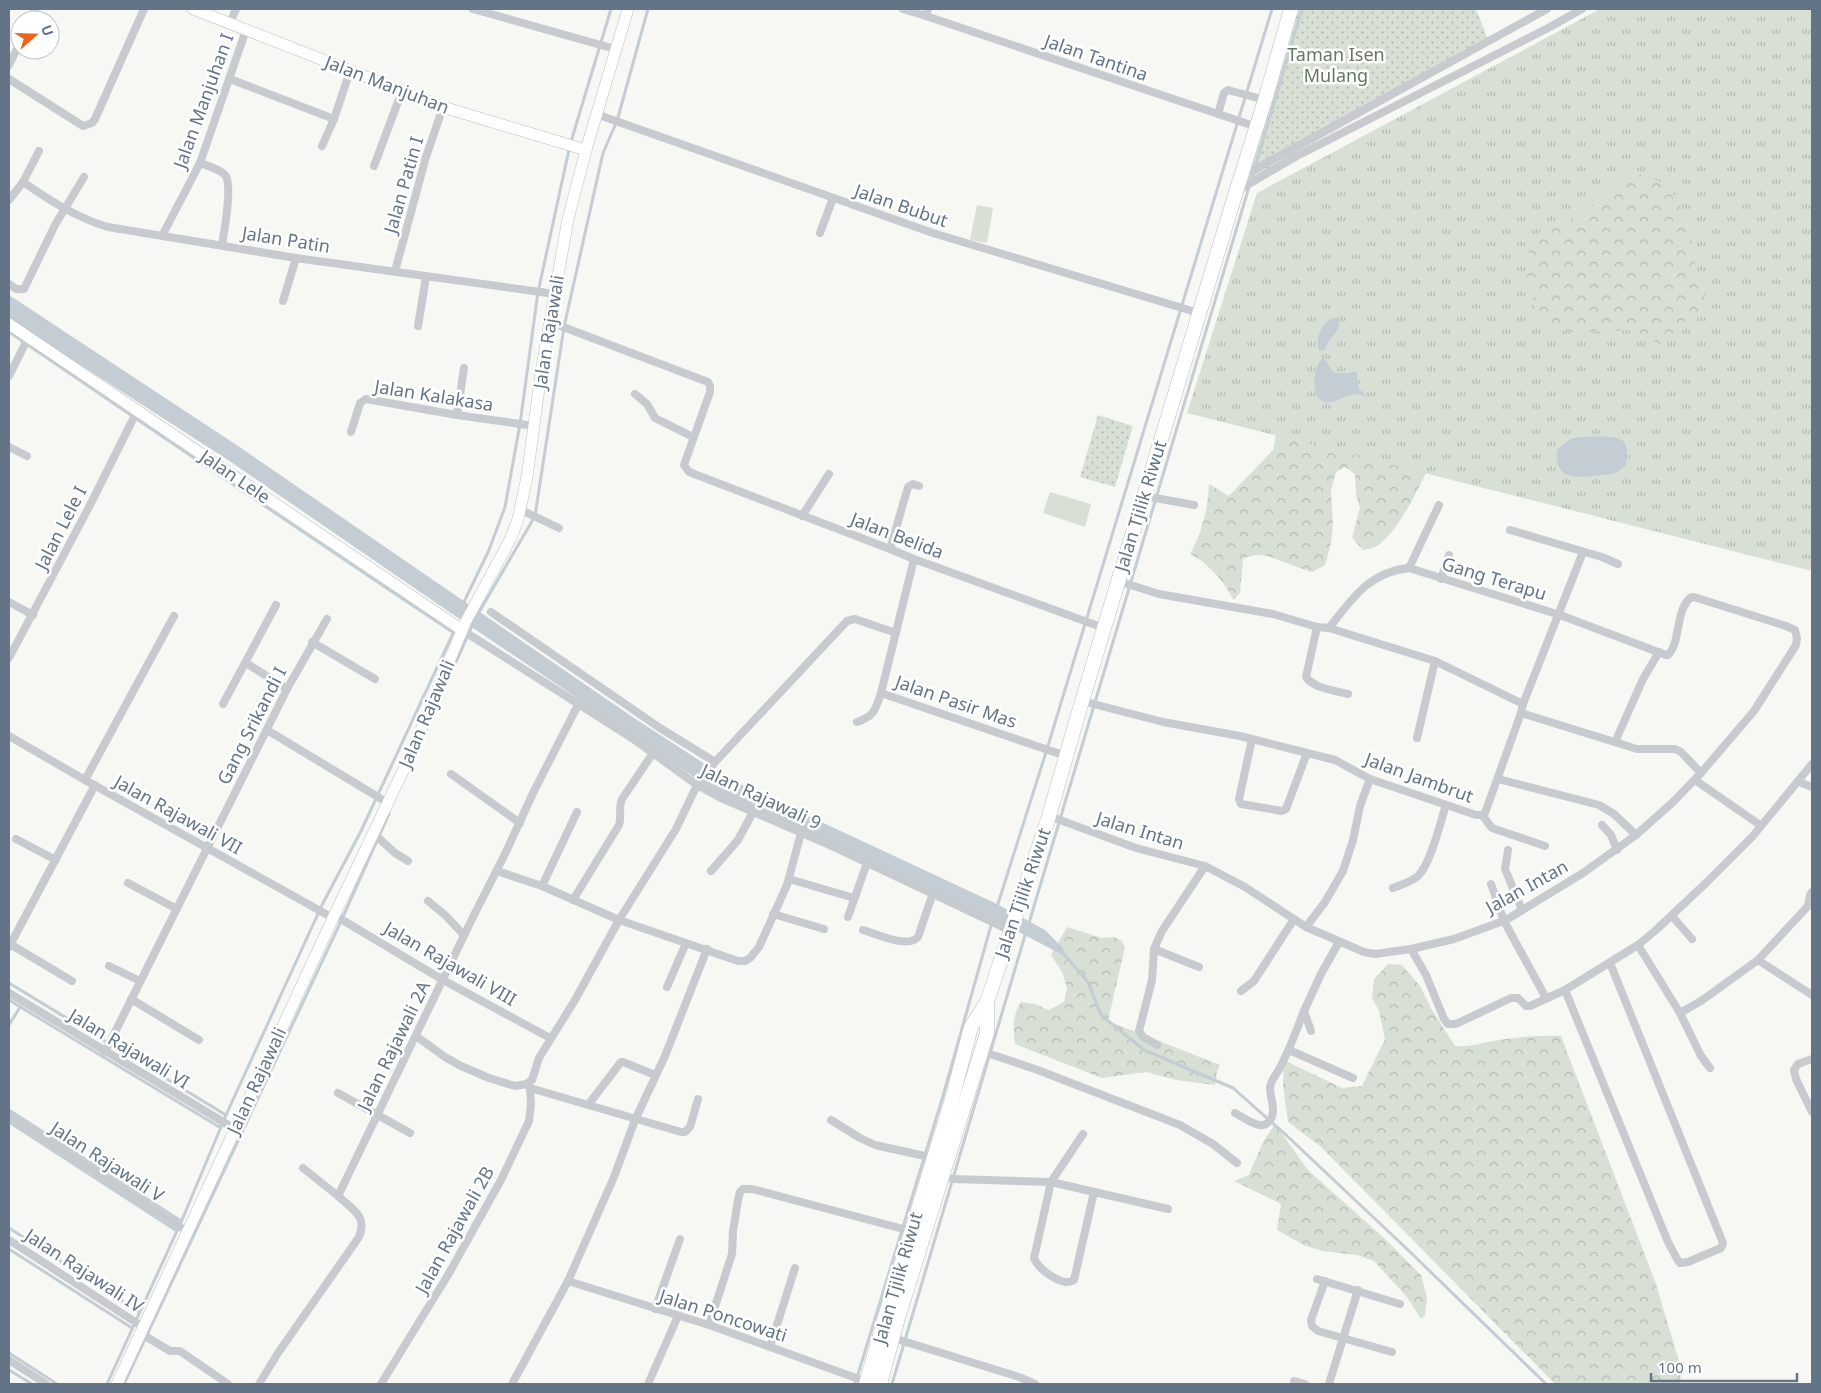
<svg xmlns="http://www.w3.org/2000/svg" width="1821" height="1393" font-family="'Noto Sans',sans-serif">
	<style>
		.grass { fill: url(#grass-tufts) }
		.forest { fill: url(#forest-crowns) }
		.park { fill: url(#park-dots) }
		.pitch { fill: #d8e0d5 }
		.water { fill: #c3cdd3 }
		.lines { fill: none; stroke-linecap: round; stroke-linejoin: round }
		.stream { stroke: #c3cdd3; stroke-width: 3 }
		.secondary-casing { stroke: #bbbfc4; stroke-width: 12 }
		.highway-casing { stroke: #b9bcc0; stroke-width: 15 }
		.street { stroke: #c7cace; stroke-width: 8 }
		.secondary { stroke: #fff; stroke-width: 11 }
		.highway { stroke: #fff; stroke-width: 14 }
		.labels { text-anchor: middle; stroke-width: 5; stroke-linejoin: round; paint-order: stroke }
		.park-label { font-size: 18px; fill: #62795f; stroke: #fff }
		.street-label { font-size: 18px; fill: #647487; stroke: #fff }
	</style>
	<defs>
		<pattern id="grass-tufts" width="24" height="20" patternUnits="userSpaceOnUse" patternTransform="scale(1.25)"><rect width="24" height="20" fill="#d8e0d5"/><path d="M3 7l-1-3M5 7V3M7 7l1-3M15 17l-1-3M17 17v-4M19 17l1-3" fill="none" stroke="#b3bab2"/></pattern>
		<pattern id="forest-crowns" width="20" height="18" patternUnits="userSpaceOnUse" patternTransform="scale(1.25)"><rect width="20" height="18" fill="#d8e0d5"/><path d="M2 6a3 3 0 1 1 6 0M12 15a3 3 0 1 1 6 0" fill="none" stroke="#b3bab2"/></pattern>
		<pattern id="park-dots" width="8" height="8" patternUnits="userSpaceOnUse" patternTransform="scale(1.25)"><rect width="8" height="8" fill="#d8e0d5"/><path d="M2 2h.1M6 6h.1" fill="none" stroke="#b3bab2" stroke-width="1.8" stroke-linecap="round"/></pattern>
	</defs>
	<rect width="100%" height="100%" fill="#f7f7f4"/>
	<path class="grass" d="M1600,9h212v562l-625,-158 70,-220z"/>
	<g class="forest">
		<path d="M1630,173l13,2 22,9 10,12 16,32 1,28 9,22 4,18 -7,19 -14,7 -9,13 -13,10 -33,-15 -51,3 -23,-3 -14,-9 -7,-15v-19l-7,-7 2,-27 -5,-13 66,-31 15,-16z"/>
		<path d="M1276,435l150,38c-11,22 -28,58 -48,72 -4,3 -11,4 -15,5l-11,-12 8,-31 -4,-12 -1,-21 -10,-7 -9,5 -5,19 2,34 -2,18 -6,22 -13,7c-8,-3 -16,-5 -23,-8 -16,-6 -30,-14 -46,-5l-3,34 -6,7c-5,-6 -6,-11 -11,-17 -9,-12 -19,-22 -33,-29 12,-21 18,-46 19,-70l20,12 44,-46z"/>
		<path d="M1067,927l35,11 12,-1 7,3 4,7 -17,74 112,44 -3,6 -2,14 -39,-5 -30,-8 -44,6 -87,-34c-2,-17 -3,-27 6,-42l14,2 14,6 15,-8 3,-14 -5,-16 -11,-17z"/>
		<path d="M1388,964l14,1 18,21 11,22 24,38c15,1 28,-3 43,-6 20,-3 42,-5 63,-4l95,248 25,84 -1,16h-125l-235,-238 -32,-24 -5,-37 1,-25 58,28 20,-2 23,-47 -6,-28 -7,-13 2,-19z"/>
		<path d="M1275,1124l33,46 77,69 36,36 6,23 -2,17 -4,4 -14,-22 -33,-36 -17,-6 -34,-4 -17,-5 -29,-16 4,-26 -47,-23 15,-6 14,-33z"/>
	</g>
	<g class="park">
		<path d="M1295,9h181l14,35 -248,139z"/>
		<path d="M1098,415l35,11 -18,61 -35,-10z"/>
	</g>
	<g class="pitch">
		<path d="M977,205l16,3 -6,35 -17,-3z"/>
		<path d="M1050,492l41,12 -6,23 -42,-14z"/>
	</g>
	<g class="water">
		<path d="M9,295l229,151 396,272 91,59 272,127 48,26 18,18 1,6 -5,-1 -67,-35 -273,-124 -277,-187 -214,-147 -219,-141z"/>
		<path d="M1335,318l3,1 1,8c-5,9 -11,13 -14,23l-6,1c-4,-12 1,-24 11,-32z"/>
		<path d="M1323,358c5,4 6,10 11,14 4,3 16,0 21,0l2,2 2,15 9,8c-22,-9 -26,7 -42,5 -17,-2 -13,-36 -3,-44z"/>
		<path d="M1581,437c9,0 38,-3 43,5 5,6 2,15 2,23l-10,8 -5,1c-24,1 -57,14 -54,-24l13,-11z"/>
	</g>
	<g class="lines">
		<g class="stream">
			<path d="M1251,181l51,-172"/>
			<path d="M9,332c148,101 296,202 445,301"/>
			<path d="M463,604l26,-54 16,-43 15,-83 18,-132 32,-147 41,-136"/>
			<path d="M478,614l57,-98 29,-189 39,-174 14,-32 31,-112"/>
			<path d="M444,689l29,-65"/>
			<path d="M997,907l50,-158 225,-740"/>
			<path d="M1029,923l220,-736"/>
			<path d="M1062,952l26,30 13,33 43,35 89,38 52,46 122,115 139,135"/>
			<path d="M9,983l217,132"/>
			<path d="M9,1000l212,128"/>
			<path d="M9,1025l11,-18"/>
			<path d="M9,1110l172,111"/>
			<path d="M9,1122l168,109"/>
			<path d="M9,1228l130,84"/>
			<path d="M9,1249l123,79"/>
			<path d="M9,1353l48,31"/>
			<path d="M9,1370l23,14"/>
			<path d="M107,1384l75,-164 44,-105 96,-210 39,-74 94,-202"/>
			<path d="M124,1384l218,-465 47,-105"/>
			<path d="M855,1384l88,-288 49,-174"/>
			<path d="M892,1384l134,-452"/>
		</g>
		<g class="secondary-casing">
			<g id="secondary">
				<path d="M193,9l250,98 143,43"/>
				<path d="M9,324l453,306"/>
				<path d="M117,1384l216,-466 78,-164 54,-131 46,-85 7,-19 9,-42 15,-111 26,-147 18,-69 42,-141"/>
			</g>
		</g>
		<g class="highway-casing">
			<g id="highway">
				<path d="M866,1384l20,-70 66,-215 19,-72 16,-25 62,-186 33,-115 154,-509 29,-92 26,-91"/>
				<path d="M880,1384l18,-66 89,-285v-31"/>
			</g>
		</g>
		<g class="street">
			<path d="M473,9l142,40"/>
			<path d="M903,9l23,7"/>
			<path d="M928,9l-2,7 331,111"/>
			<path d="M31,20l4,-11"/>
			<path d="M230,23l6,-14"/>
			<path d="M9,65l11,-22"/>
			<path d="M9,79l74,47 9,-3 3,-4 49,-110"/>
			<path d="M230,79l104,40"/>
			<path d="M596,114l337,119 266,80"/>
			<path d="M1218,114l6,-21 4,-3 37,10"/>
			<path d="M322,146l12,-27 16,-48"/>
			<path d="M200,163c8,3 20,6 25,12 8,9 -1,57 -3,70"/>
			<path d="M374,166l28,-75"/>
			<path d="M1243,170l9,1 295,-162"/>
			<path d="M23,182c26,18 54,36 85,45l188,31 259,36"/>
			<path d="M1237,191l58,-34 255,-130 32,-18"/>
			<path d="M9,200l14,-18 16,-31"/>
			<path d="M820,233l13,-35"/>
			<path d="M162,236l38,-73 46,-133"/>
			<path d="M395,271l31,-114 17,-50"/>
			<path d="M9,284l7,5h8l31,-64 29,-48"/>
			<path d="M283,301l13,-43"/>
			<path d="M550,322l158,60 2,4v6l-26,73 5,7 201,77 24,10 190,69"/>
			<path d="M418,326l8,-49"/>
			<path d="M9,376l19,-38"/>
			<path d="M635,394l12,10 8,14 38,19"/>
			<path d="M457,415l7,-47"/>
			<path d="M351,432l9,-29 6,-4 91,16 77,11"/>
			<path d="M9,447l18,9"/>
			<path d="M1144,496l50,9"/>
			<path d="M521,510l38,18"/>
			<path d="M802,516l27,-42"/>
			<path d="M1510,530l92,27 16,7"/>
			<path d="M890,549l18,-62 5,-3 6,2"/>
			<path d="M914,559l-33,134 185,63"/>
			<path d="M1409,568l30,-63"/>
			<path d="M1441,579l8,-24"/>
			<path d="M9,602l24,13"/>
			<path d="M491,612l169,116 55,34"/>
			<path d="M1317,627l-11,50c7,11 29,14 42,17"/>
			<path d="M462,630l170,108 65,47 24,13 104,45 186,88"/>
			<path d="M312,642l63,37"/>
			<path d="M9,658l79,-149 49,-98"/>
			<path d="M246,663l41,26"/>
			<path d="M1082,701l81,21 77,14 95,24 35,19 106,36h6l3,-2 36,-100 2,-9 -88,-43 -106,-33 -12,-1 -44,-13 -114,-20 -41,-13"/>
			<path d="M223,704l53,-99"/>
			<path d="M1523,704l60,-152"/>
			<path d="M1521,713l116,36h38l6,3 20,21"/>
			<path d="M857,722c18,-6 18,-12 24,-29"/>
			<path d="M267,730l121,73"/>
			<path d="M9,736l76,44 248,138"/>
			<path d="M1417,738l18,-77"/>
			<path d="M1252,739l-13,60 2,5 41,7 4,-2 21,-56"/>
			<path d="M1615,742l28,-63 16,-27"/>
			<path d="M451,774l69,49"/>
			<path d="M1498,779l101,26 15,9 22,21"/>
			<path d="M85,780l89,-164"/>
			<path d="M1695,780l65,45"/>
			<path d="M1799,782l13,5"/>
			<path d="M1482,815l10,13 53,18"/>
			<path d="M1049,816l87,32 69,18 40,21 61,40 58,25 11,2 36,-5 43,-10 52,-19 77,-47 53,-38 37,-33 28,-29 53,-62 42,-66 1,-7 -2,-8 -9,-4 -92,-29 -4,1c-15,14 -9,44 -22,57h-2l-106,-40 -151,-47c-40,4 -57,31 -80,60"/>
			<path d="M1602,825l9,10 6,15"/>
			<path d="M373,833l22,20 13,8"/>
			<path d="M16,839l40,21"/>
			<path d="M1508,850l-3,19 17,41"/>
			<path d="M497,871l45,15 77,34 119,41h7l5,-3 9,-11 28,-62 14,-52"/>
			<path d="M711,871l27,-31 15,-28"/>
			<path d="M789,879l65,19"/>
			<path d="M128,883l49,26"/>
			<path d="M1491,884l13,37 42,77"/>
			<path d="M542,886l35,-74"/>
			<path d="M1393,888c8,-3 18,-6 25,-12 13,-13 22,-53 28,-71"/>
			<path d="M573,900l46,-75c3,-9 -1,-17 3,-26l31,-46"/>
			<path d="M428,901l17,14 19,20 -1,2"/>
			<path d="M773,914l51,15"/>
			<path d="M334,915l109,65 107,58"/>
			<path d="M1672,916l20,23"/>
			<path d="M848,917l19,-54"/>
			<path d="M1306,927l19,-25 18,-31 10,-31 7,-34 10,-27"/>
			<path d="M863,930c14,4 45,19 55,7l15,-44"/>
			<path d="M10,944l62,37"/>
			<path d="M1638,945l42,68 21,-12 57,-41 50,-54 2,-11 2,-3"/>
			<path d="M9,947l86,-162"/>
			<path d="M1154,949l45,18"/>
			<path d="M1411,949l15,26 18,44 4,5h8l55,-26h7l8,8h4l35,-16 73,-45 18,-15 51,-48 45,-45 60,-73"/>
			<path d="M1758,960l54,35"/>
			<path d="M109,966l31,15"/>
			<path d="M667,987l19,-44"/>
			<path d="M1565,990l103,252 9,17 3,4 8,-1 33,-14 2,-5 -113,-280"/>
			<path d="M1241,991l13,-10 40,-62"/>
			<path d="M9,993l226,136"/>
			<path d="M131,999l68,41"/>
			<path d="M1680,1013l21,43 9,12"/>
			<path d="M1311,1031l-7,-20 17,-37 18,-32"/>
			<path d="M416,1036l29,21 16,9 28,12 26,8 11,-2 6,-4 7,-22 36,-58 44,-80 57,-91 21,-44 18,-23 132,-141 8,-2 41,14"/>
			<path d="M1157,1045l-14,-8 -4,-6 13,-51 2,-31 3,-7 5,-11 43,-65"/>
			<path d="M1289,1050l64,28"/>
			<path d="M981,1051l54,18 145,56 33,19 24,19"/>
			<path d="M105,1052l182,-363 40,-70"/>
			<path d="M1812,1059l-14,5 -4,6 2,9 16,33"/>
			<path d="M530,1088l151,44h4l5,-5 8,-28"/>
			<path d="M338,1093l72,40"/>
			<path d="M588,1105l33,-43h2l32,13"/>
			<path d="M1235,1113c8,4 23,16 31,11 13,-9 4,-24 4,-36 0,-6 5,-12 8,-17 11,-19 18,-40 26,-60"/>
			<path d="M9,1116l179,116"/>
			<path d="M831,1120l29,18 15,7 59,13"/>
			<path d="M1083,1134l-32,48 -17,76c4,11 29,30 40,22l20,-88"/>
			<path d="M303,1168l35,28"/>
			<path d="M942,1176l11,3 98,3 117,27"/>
			<path d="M9,1240l134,87"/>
			<path d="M1317,1279l83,25"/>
			<path d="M568,1281l141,44 158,57"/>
			<path d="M1325,1281l-14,39 1,6 6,5 74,21"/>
			<path d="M655,1309l25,-70"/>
			<path d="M709,1325l23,-71 1,-23 5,-31 2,-8 3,-3h9l159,42"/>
			<path d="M140,1333l30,18h10l48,33"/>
			<path d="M890,1337l129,40 16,7"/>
			<path d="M770,1347l25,-79"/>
			<path d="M9,1360l37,24"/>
			<path d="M1294,1381l11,3"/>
			<path d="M259,1384l19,-31 81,-116c9,-21 -7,-28 -21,-41l135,-279 32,-63 29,-63 45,-88"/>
			<path d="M381,1384l67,-109 53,-95 28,-59 2,-17 -1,-16 -4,-4"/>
			<path d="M512,1384l56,-103 46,-104 21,-57 30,-64 42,-107"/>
			<path d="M648,1384l30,-68"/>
			<path d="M1329,1384l29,-94"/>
		</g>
		<use href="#secondary" class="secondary"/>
		<use href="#highway" class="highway"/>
	</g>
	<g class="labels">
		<g class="park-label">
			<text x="1336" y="61">Taman Isen<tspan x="1336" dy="21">Mulang</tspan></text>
		</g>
		<g class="street-label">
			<text transform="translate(1096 58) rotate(19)" y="6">Jalan Tantina</text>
			<text transform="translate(387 85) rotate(21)" y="6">Jalan Manjuhan</text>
			<text transform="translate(204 101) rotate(-70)" y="6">Jalan Manjuhan I</text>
			<text transform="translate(404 185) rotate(-74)" y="6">Jalan Patin I</text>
			<text transform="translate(901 206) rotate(19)" y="6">Jalan Bubut</text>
			<text transform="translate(286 240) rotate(9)" y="6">Jalan Patin</text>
			<text transform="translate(549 332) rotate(-81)" y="6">Jalan Rajawali</text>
			<text transform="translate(434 396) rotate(9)" y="6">Jalan Kalakasa</text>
			<text transform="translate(235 477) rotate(34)" y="6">Jalan Lele</text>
			<text transform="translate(1141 506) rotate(-73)" y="6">Jalan Tjilik Riwut</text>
			<text transform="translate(61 528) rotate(-63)" y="6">Jalan Lele I</text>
			<text transform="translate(897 536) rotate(21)" y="6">Jalan Belida</text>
			<text transform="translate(1494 579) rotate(17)" y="6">Gang Terapu</text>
			<text transform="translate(956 702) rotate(19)" y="6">Jalan Pasir Mas</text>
			<text transform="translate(427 714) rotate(-67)" y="6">Jalan Rajawali</text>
			<text transform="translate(252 726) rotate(-63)" y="6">Gang Srikandi I</text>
			<text transform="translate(1419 778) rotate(20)" y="6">Jalan Jambrut</text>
			<text transform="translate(761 797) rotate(25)" y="6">Jalan Rajawali 9</text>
			<text transform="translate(178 815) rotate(29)" y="6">Jalan Rajawali VII</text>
			<text transform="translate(1140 831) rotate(17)" y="6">Jalan Intan</text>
			<text transform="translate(1527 887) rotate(-29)" y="6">Jalan Intan</text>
			<text transform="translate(1023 893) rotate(-71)" y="6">Jalan Tjilik Riwut</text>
			<text transform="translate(450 964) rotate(30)" y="6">Jalan Rajawali VIII</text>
			<text transform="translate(394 1046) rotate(-64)" y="6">Jalan Rajawali 2A</text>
			<text transform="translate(129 1049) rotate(31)" y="6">Jalan Rajawali VI</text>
			<text transform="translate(257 1081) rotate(-65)" y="6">Jalan Rajawali</text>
			<text transform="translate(107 1162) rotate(33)" y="6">Jalan Rajawali V</text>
			<text transform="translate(455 1230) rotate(-61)" y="6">Jalan Rajawali 2B</text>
			<text transform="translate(84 1271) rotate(33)" y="6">Jalan Rajawali IV</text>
			<text transform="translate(898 1278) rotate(-74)" y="6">Jalan Tjilik Riwut</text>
			<text transform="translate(723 1316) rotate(18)" y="6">Jalan Poncowati</text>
		</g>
	</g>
	<rect width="1821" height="1393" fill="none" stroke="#647487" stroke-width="20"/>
	<g transform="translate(35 35) rotate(70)"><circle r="24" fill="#ffffff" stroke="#c1c7cf"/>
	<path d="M0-4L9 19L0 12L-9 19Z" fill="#f1611a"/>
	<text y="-8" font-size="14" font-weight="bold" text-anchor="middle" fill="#647487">U</text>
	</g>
	<path d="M1651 1373v8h146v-8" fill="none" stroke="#647487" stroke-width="2.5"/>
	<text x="1658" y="1373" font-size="15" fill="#647487" stroke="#ffffff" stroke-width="4" paint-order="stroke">100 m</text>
</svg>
